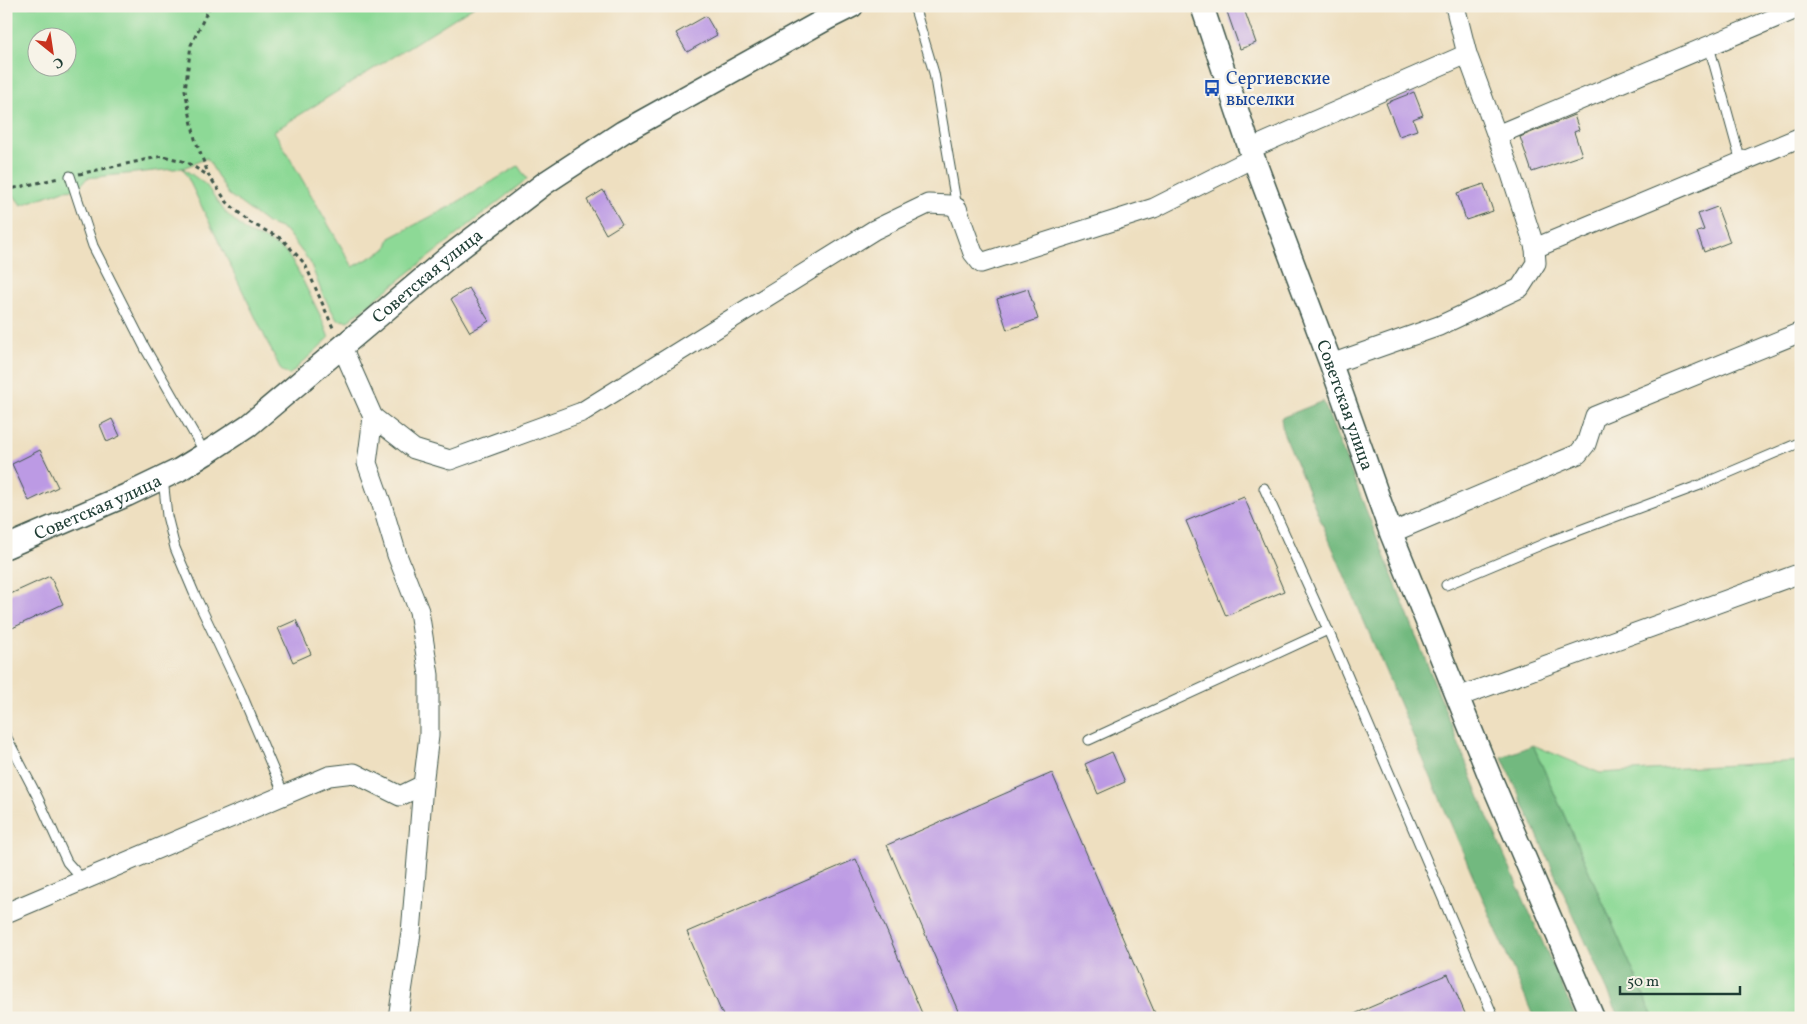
<svg xmlns="http://www.w3.org/2000/svg" width="1807" height="1024" font-family="Vollkorn,serif">
	<style>
		.green { fill: #8dd996; stroke: #568b65; fill-rule: evenodd }
		.forest { fill: #72b97f; stroke: #487b5a }
		.building { fill: #bc9ae4 }
		.lines { fill: none; stroke-linecap: round; stroke-linejoin: round }
		.service-casing { stroke: #3e5549; stroke-width: 11 }
		.minor-casing { stroke: #3e5549; stroke-width: 21 }
		.tertiary-casing { stroke: #3e5549; stroke-width: 25 }
		.path { stroke: #3e5549; stroke-width: 3; stroke-dasharray: 4 4; stroke-linecap: butt }
		.service { stroke: #fff; stroke-width: 9 }
		.minor { stroke: #fff; stroke-width: 19 }
		.tertiary { stroke: #fff; stroke-width: 22 }
		.labels { text-anchor: middle; stroke-width: 5; stroke-linejoin: round; paint-order: stroke }
		.transit-label { font-size: 18px; fill: #164399; stroke: #f7f3e8; text-anchor: start }
		.street-label { font-size: 18px; fill: #1f3d34; stroke: #f7f3e8 }
	</style>
	<rect width="100%" height="100%" fill="#f7f3e8"/>
	<filter id="ink" filterUnits="userSpaceOnUse"><feTurbulence type="fractalNoise" baseFrequency=".02" numOctaves="2"/><feDisplacementMap in="SourceGraphic" scale="10" xChannelSelector="R" yChannelSelector="G"/><feConvolveMatrix kernelMatrix="1 2 1 2 8 2 1 2 1" color-interpolation-filters="sRGB"/></filter>
	<filter id="wash" filterUnits="userSpaceOnUse"><feTurbulence type="fractalNoise" baseFrequency=".0096" numOctaves="4" result="noise"/><feDisplacementMap in="SourceGraphic" scale="20" xChannelSelector="R" yChannelSelector="G"/><feGaussianBlur stdDeviation="1.12" result="paint"/><feColorMatrix in="noise" values="0 0 0 0 0 0 0 0 0 0 0 0 0 0 0 0 0 1.4 0 .05"/><feComposite in="paint" operator="in"/></filter>
	<g filter="url(#wash)">
		<rect width="100%" height="100%" fill="#eedfc0"/>
		<g class="green">
			<path d="M6,6h468l-200,125 79,136 33,-18 4,-11 59,-31 69,-41 9,13 -179,142 -11,-1 -15,-27 -12,-31 -25,-32 -18,-7 -39,-29 -21,-36 -24,10 23,17 19,27 23,21 17,6 21,13 11,17 24,48 8,21 -40,37 -8,-5 -98,-202 -96,10 -9,11 -14,1 -43,15 -8,-11 -7,2zM38,38h30v30h-30z"/>
			<path d="M1533,745l67,28 201,-12v257h-147z"/>
		</g>
		<g class="forest">
			<path d="M1323,401l167,422 86,195h-42l-251,-586 -2,-14z"/>
			<path d="M1533,745l121,273h-34l-118,-261z"/>
		</g>
		<g id="blocks">
			<g class="building">
				<path d="M1225,6h18l13,37 -16,6z"/>
				<path d="M706,16l11,19 -30,17 -11,-19z"/>
				<path d="M1414,92l9,23 -10,4 4,11 -18,6 -13,-33z"/>
				<path d="M1574,115l5,15 -5,2 8,23 -50,17 -12,-35z"/>
				<path d="M1484,184l9,27 -27,9 -9,-27z"/>
				<path d="M603,190l19,34 -16,10 -19,-34z"/>
				<path d="M1717,207l13,35 -26,10 -7,-20 7,-2 -6,-16z"/>
				<path d="M469,288l20,33 -19,11 -19,-33z"/>
				<path d="M1028,289l10,30 -31,11 -10,-31z"/>
				<path d="M112,419l8,17 -13,6 -7,-17z"/>
				<path d="M40,450l18,37 -29,14 -17,-37z"/>
				<path d="M1244,497l40,94 -58,25 -40,-95z"/>
				<path d="M50,576l13,28 -57,27v-35z"/>
				<path d="M296,620l15,34 -18,8 -15,-34z"/>
				<path d="M1112,752l13,30 -27,12 -13,-30z"/>
				<path d="M1052,773l105,245h-196l-74,-173z"/>
				<path d="M856,859l68,159h-200l-37,-86z"/>
				<path d="M1448,974l19,44h-122z"/>
			</g>
		</g>
	</g>
	<g filter="url(#ink)">
		<use href="#blocks" fill-opacity="0" stroke="#3e5549" stroke-width="1"/>
		<g class="lines">
			<g class="service-casing">
				<g id="service">
					<path d="M914,6l20,67 23,135"/>
					<path d="M1709,46l32,116"/>
					<path d="M70,176l23,70 52,102 60,105"/>
					<path d="M163,478l4,38 8,32 19,45 46,97 44,105"/>
					<path d="M1264,488l64,142 166,388"/>
					<path d="M1446,585l102,-43 152,-57 101,-43"/>
					<path d="M6,736l32,62 29,64 16,18"/>
					<path d="M1089,740l239,-110"/>
				</g>
			</g>
			<g class="minor-casing">
				<g id="minor">
					<path d="M1467,54l44,120 24,74"/>
					<path d="M1497,135l304,-128"/>
					<path d="M1250,149l217,-95 -12,-48"/>
					<path d="M342,347l31,70 41,32 36,11 132,-48 292,-182 54,-26 22,1 7,3 16,45 8,10 173,-55 99,-50"/>
					<path d="M1331,364l108,-38 81,-38 16,-25 -1,-15 266,-111"/>
					<path d="M1391,533l187,-79 8,-10 9,-28 206,-84"/>
					<path d="M1458,697l343,-124"/>
					<path d="M6,913l323,-137 25,-3 46,23 23,-11 6,-49v-61l-10,-64 -22,-56 -15,-50 -15,-42 6,-46"/>
					<path d="M398,1018l13,-85 12,-148"/>
				</g>
			</g>
			<g class="tertiary-casing">
				<g id="tertiary">
					<path id="s1" d="M1202,6l48,143 81,215 60,169 99,244 103,241"/>
					<path id="s2" d="M6,547l121,-52 52,-25 26,-16 44,-29 202,-170 94,-72 78,-51 205,-114 24,-12"/>
				</g>
			</g>
			<g class="path">
				<path d="M210,6l-19,39 -6,45 10,49 14,37 18,26 22,20 33,17 23,25 29,66"/>
				<path d="M79,174l84,-18 23,6 23,14"/>
				<path d="M6,190l53,-12"/>
			</g>
			<use href="#service" class="service"/>
			<use href="#minor" class="minor"/>
			<use href="#tertiary" class="tertiary"/>
		</g>
	</g>
	<defs>
		<g id="bus-bare" transform="scale(1.35)"><path d="M-5-6H5V4H4V6H2V4H-2V6H-4V4H-5ZM-3.5-4V0h7V-4ZM-3.5 1.2v1.5H-2V1.2ZM2 1.2v1.5H3.5V1.2Z" fill="#1a4fb4" stroke="#f7f3e8" stroke-width="2.5" paint-order="stroke"/></g>
	</defs>
	<g fill-rule="evenodd">
		<use href="#bus-bare" x="1212" y="88"/>
	</g>
	<g class="labels">
		<g class="transit-label">
			<text x="1226" y="84">Сергиевские<tspan x="1226" dy="21">выселки</tspan></text>
		</g>
		<g class="street-label">
			<text dy="6" stroke="none"><textPath href="#s2" startOffset="505">Советская улица</textPath></text>
			<text dy="6" stroke="none"><textPath href="#s1" startOffset="424">Советская улица</textPath></text>
			<text dy="6" stroke="none"><textPath href="#s2" startOffset="100">Советская улица</textPath></text>
		</g>
	</g>
	<rect width="1807" height="1024" fill="none" stroke="#f7f3e8" stroke-width="25"/>
	<g transform="translate(52 52) rotate(150)"><circle r="24" fill="#f7f3e8" stroke="#a1aaa0"/>
	<path d="M0-4L9 19L0 12L-9 19Z" fill="#c8321e"/>
	<text y="-8" font-size="14" font-weight="bold" text-anchor="middle" fill="#1f3d34">С</text>
	</g>
	<path d="M1620 986v8h120v-8" fill="none" stroke="#1f3d34" stroke-width="2.5"/>
	<text x="1627" y="986" font-size="15" fill="#1f3d34" stroke="#f7f3e8" stroke-width="4" paint-order="stroke">50 m</text>
</svg>
